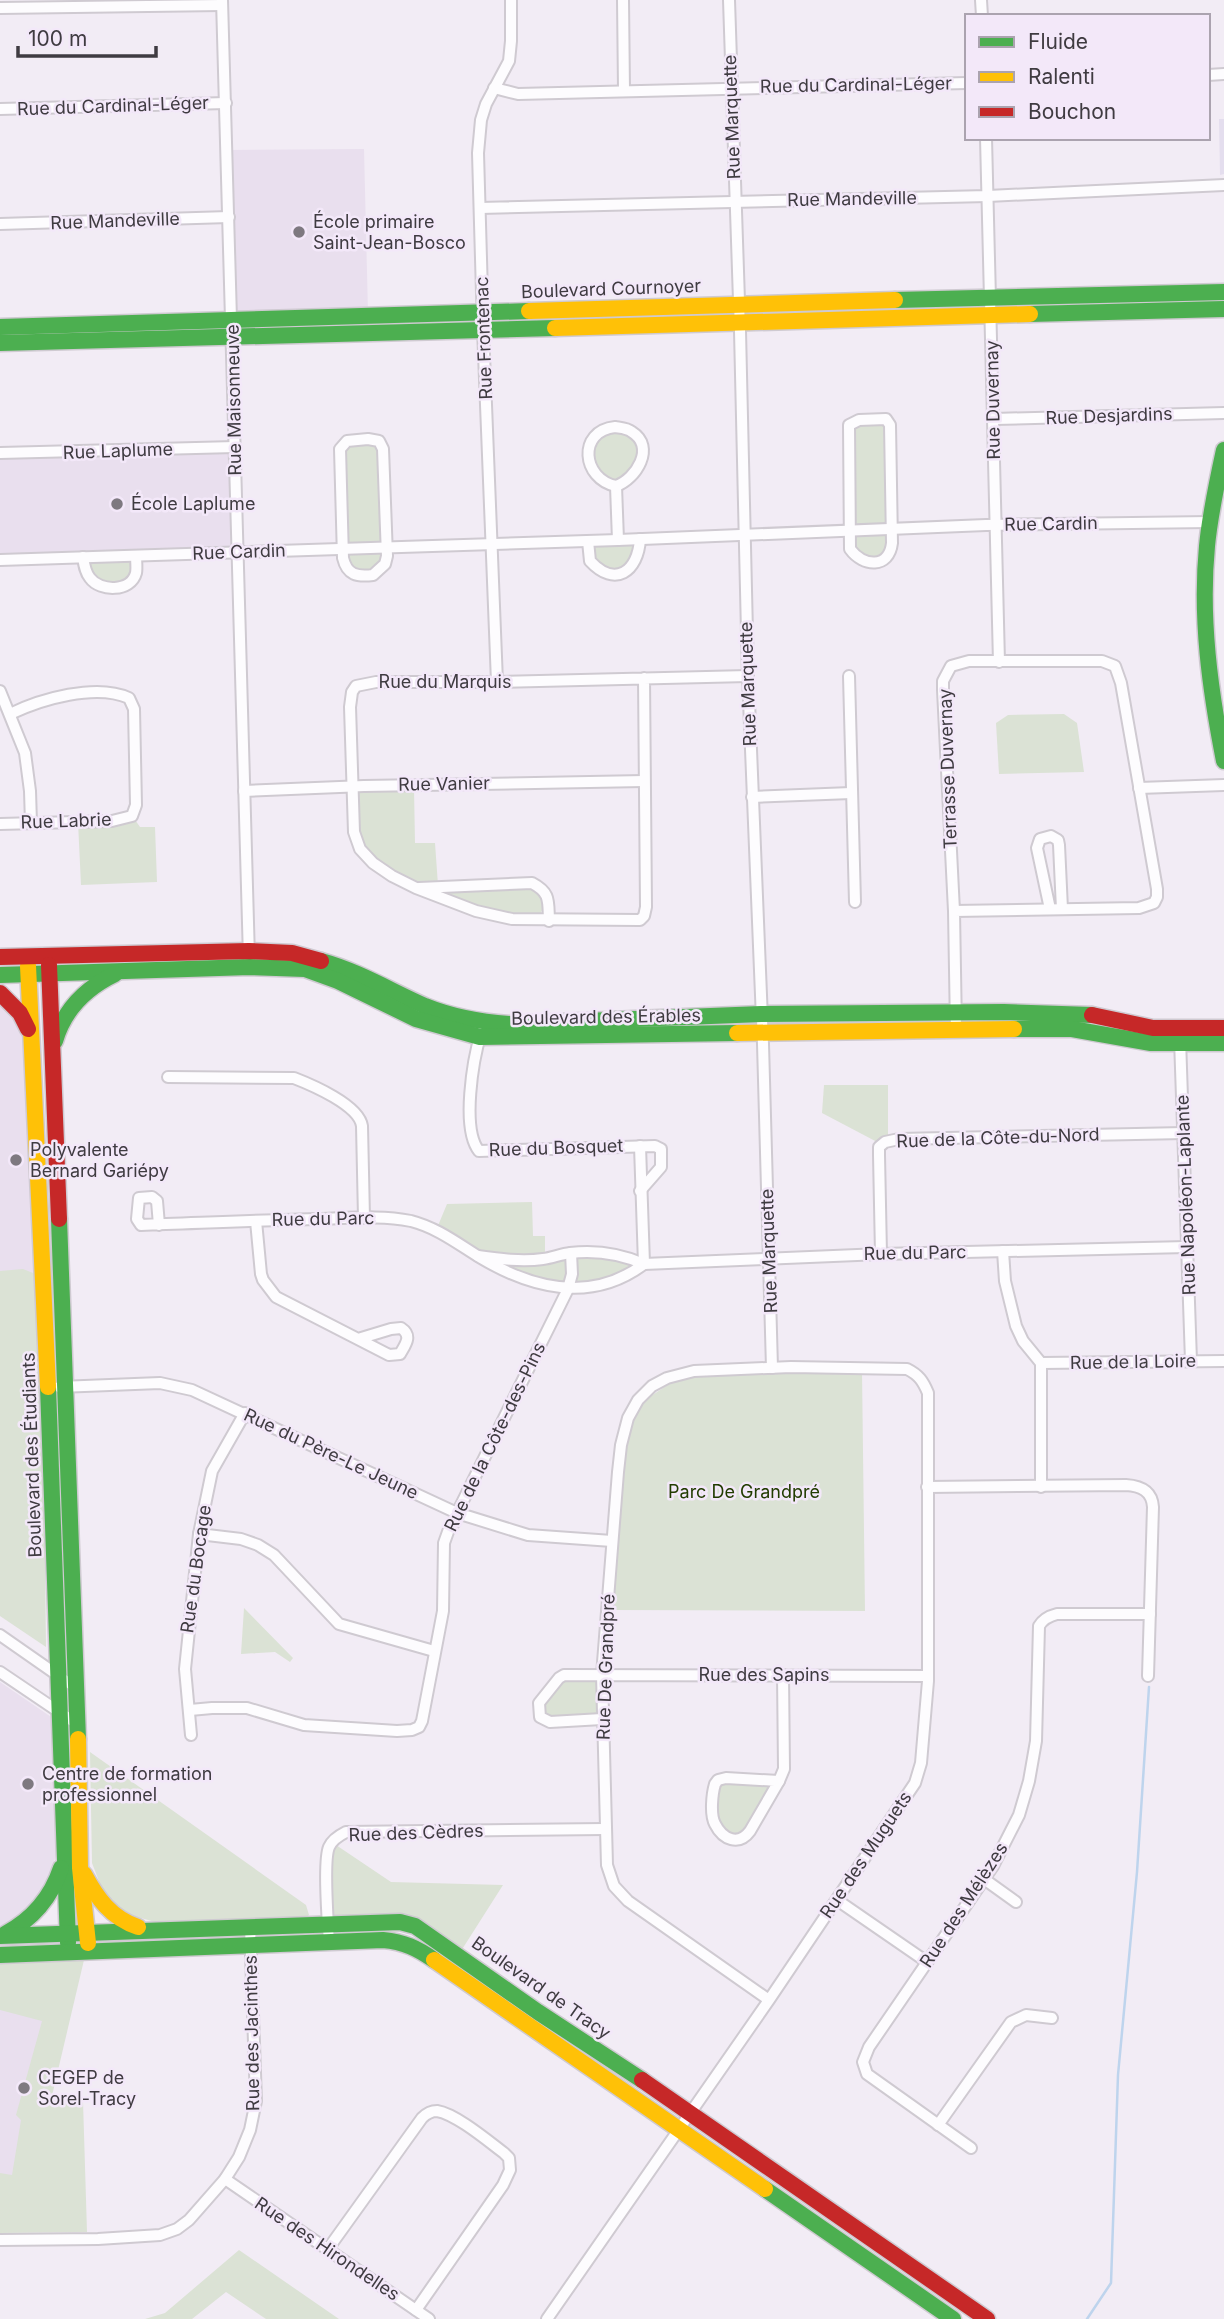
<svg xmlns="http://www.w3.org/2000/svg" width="1224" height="2319" font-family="Inter,sans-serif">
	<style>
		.commercial { fill: #e4deee }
		.built { fill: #e9dfee }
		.green { fill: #dbe2d5 }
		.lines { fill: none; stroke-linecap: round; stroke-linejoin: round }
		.stream { stroke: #bed4ed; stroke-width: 2.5 }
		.street-casing { stroke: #cfcad1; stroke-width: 14 }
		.fast-casing { stroke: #cfcad1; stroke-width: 19 }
		.slow-casing { stroke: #cfcad1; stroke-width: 19 }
		.jam-casing { stroke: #cfcad1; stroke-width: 19 }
		.street { stroke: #fdfcfe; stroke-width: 10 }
		.fast { stroke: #4caf50; stroke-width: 16 }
		.slow { stroke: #ffc107; stroke-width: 16 }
		.jam { stroke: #c62828; stroke-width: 16 }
		.poi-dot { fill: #7e7980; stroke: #f3e8f9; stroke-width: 2.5 }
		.labels { text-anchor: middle; stroke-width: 5; stroke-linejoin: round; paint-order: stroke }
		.street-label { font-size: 18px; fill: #3f3b41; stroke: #f3e8f9 }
		.poi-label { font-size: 18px; fill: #3f3b41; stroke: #f3e8f9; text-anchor: start }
		.park-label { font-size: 18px; fill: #223c01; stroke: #f3e8f9 }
	</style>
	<rect width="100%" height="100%" fill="#f2ecf5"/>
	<path class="commercial" d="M1219,119h5v55l-4,1z"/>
	<g class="built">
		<path d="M364,149l4,164 -132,4 -7,-167z"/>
		<path d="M233,450l3,101 -236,7v-101z"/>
		<path d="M0,1003l18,21 8,17 14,239 -40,199z"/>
		<path d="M0,1682l54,37 4,129 -7,25 -10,20 -22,22 -19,12z"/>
		<path d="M76,1957l-56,258h-20v-254z"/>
	</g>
	<g class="green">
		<path d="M886,419l8,127 -14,16 -27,-10 -2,-125z"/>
		<path d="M608,432h20l10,5 5,17 -27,32 -22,-19c-2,-19 -2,-23 14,-35z"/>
		<path d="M379,443l7,107 -9,23h-24l-11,-24 4,-102 3,-3z"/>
		<path d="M640,539l-2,12 -20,22 -22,-7 -8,-25z"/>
		<path d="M134,558v8l-7,16 -28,3 -16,-25z"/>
		<path d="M1064,714l13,9 7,49 -85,2 -3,-51 12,-8z"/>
		<path d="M414,788l1,55h20l3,42 88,-3 21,19 -10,19 -36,-1 -121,-52 -24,-26 -2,-51z"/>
		<path d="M133,817l7,10h15l2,55 -76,3 -3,-63z"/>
		<path d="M824,1085h64v53l-9,5 -57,-30z"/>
		<path d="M532,1202l1,34h12v20l-66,-1 -42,-27 10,-24z"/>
		<path d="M577,1255l36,4 19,5 -4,7 -33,12h-49l-57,-23z"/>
		<path d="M23,1269l15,6 6,206 2,166 -46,-31v-345z"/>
		<path d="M773,1370l89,1 3,240 -253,-1 17,-188 10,-18 42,-28z"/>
		<path d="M244,1608l49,50 -3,4 -15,-10 -34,2z"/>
		<path d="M602,1675l-2,43 -51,2 -7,-6 -1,-11 21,-24z"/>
		<path d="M90,1752l216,153 3,10 -5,4 -138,6 -36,-10 -25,-18 -13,-34z"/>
		<path d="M719,1780l58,5 -27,38 -16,18 -17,-19v-33z"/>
		<path d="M336,1845l55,37 112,3 -42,66 -41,-26 -88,-5v-69z"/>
		<path d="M84,1960l-33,140 32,1 4,131 -87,1v-60l12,2 9,-55 -5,-5 26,-94 -42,-11v-47z"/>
		<path d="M239,2250l100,69h-73l-40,-27 -34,27h-47l20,-6z"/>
	</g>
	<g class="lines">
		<path class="stream" d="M1087,2319l24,-36 7,-208 19,-203 12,-185"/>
		<g class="street-casing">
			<g id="street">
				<path d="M222,0l27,958"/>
				<path d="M623,0l1,90"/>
				<path d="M729,0l11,331 8,345 15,368 9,324"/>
				<path d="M981,0l1,16"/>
				<path d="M0,8l222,-3"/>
				<path d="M1208,75l16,-1"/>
				<path d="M494,88l24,6 449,-11"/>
				<path d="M0,109l226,-6"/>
				<path d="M986,138l13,524"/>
				<path d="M480,208l508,-12 236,-11"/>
				<path d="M0,224l229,-7"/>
				<path d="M886,419l4,6 2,118c-3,26 -29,24 -42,6l-1,-124 10,-5z"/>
				<path d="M994,419l230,-6"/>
				<path d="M615,427c6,1 12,1 17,5 24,15 4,47 -16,54 -34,-7 -39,-55 -1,-59z"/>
				<path d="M368,439l11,2 4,8 4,107 -2,8 -12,11c-16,2 -26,0 -30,-17l-3,-109 7,-8z"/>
				<path d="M0,453l235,-6"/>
				<path d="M616,486l2,54"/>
				<path d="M588,541l2,20c25,27 48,11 50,-22"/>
				<path d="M83,557c1,7 2,15 7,21 10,14 41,14 46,-5 1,-5 0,-12 0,-17"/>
				<path d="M0,560l618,-20 368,-15 224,-3"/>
				<path d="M849,676l6,226"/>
				<path d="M644,678l2,229 -2,9 -4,4 -128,-1 -36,-8 -60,-23 -24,-12 -19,-13 -13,-14 -6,-17 -4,-125 2,-15 4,-6 20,-4h121l251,-6"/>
				<path d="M497,682l-14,-353 -5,-176 3,-33 5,-16 23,-43 2,-20v-41"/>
				<path d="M0,691l25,62 5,38 1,32"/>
				<path d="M1139,788l85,-3"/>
				<path d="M244,791l120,-5 280,-5"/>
				<path d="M752,797l99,-4"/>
				<path d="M0,824l112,-3 20,-5 4,-11 -2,-96 -5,-11c-33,-15 -88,1 -119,16"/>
				<path d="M419,888l113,-5c19,10 16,18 17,38"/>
				<path d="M1050,909l-13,-61 3,-9 11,-3 7,4 1,5 3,64"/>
				<path d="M954,911l185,-3 15,-5 3,-6v-8l-36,-206 -6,-17 -13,-5h-133l-18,5 -8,15v9l11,221 2,118"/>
				<path d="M481,1033c-8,26 -20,96 -2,118l176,-5 6,3v18l-21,24"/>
				<path d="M1180,1039l11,322"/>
				<path d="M168,1077l126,1c18,7 65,27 68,48l2,92"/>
				<path d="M640,1146l4,118"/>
				<path d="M256,1221l5,53 2,6 13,17 113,58 11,-1c5,-9 13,-18 1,-26l-10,1 -33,10"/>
				<path d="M159,1225l-2,-24 -5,-4 -13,1 -2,21 4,6c60,-2 120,-5 180,-6 30,-1 61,-4 90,2 27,7 47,23 70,37 52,31 111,45 163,6"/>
				<path d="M1003,1251l2,30 11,45 7,15 18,22v124"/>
				<path d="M881,1254l-2,-99v-8l6,-5 14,-3 285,-6"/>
				<path d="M478,1256c21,3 44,6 65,3 9,-1 18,-5 27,-6 25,-3 51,1 74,11l237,-10 306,-7"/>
				<path d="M1041,1363l183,-2"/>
				<path d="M59,1387l101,-4 32,7 265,123 71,22 84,6"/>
				<path d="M927,1487l199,-2c15,1 26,6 27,22l-5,169"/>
				<path d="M199,1534l42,5 17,6 16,10 65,69 95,27"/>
				<path d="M0,1635l76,53"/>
				<path d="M0,1672l77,52"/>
				<path d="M190,1710l22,-2h35l57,17 93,6 15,-1 7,-3 3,-6 21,-110 1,-68 5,-14 6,-7 2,-9 111,-224 4,-15 -1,-21"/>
				<path d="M602,1719l-52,3 -10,-5 -1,-14 20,-25 5,-3 363,1"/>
				<path d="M191,1735l-6,-66 14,-135 13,-63 33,-58"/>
				<path d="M726,1778l53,3 -29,50c-11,15 -27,9 -35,-7 -5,-9 -3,-30 0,-40l3,-4z"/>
				<path d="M779,1781l5,-12 -1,-94"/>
				<path d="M984,1879l32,23"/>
				<path d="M837,1900l90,62"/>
				<path d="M329,1943c-1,-19 -6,-82 0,-96 3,-7 11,-12 17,-15l259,-3"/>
				<path d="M938,2125l73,-103 15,-7 26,3"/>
				<path d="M971,2148l-104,-74 -4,-12 6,-15 124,-181 26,-51 10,-34 7,-40 3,-115c4,-7 10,-10 18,-12h93"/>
				<path d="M225,2179l204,140"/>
				<path d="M0,2240l98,-1 62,-4 17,-6 12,-9 36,-41 14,-22 11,-27 6,-29 -6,-175"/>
				<path d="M328,2249l94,-131c4,-4 8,-7 15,-7 19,3 51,30 67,42l5,5 1,12 -7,15 -87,125"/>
				<path d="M547,2319l222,-319 146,-217 6,-20 7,-82v-288c-5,-12 -9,-18 -21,-24l-116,-2 -97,4 -27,7 -15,8 -14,14 -10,18 -7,27 -3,27 -16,203 5,190 7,21 14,15 141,99"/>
			</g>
		</g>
		<g class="fast-casing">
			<g id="fast">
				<path d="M895,300l329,-8"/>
				<path d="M1030,314l194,-5"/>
				<path d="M0,327l529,-16"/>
				<path d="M0,343l555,-15"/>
				<path d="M1224,450c-7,32 -14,64 -17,96 -7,72 3,144 17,215"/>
				<path d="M321,961c37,10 70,30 104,45 27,11 55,16 84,18l252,-10 243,-2 88,3"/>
				<path d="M0,975l250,-8 55,2 33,12 78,38 64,18 257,-4"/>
				<path d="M1014,1029h58l79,14h73"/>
				<path d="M55,1041c9,-31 31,-53 60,-67"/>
				<path d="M59,1219l19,520"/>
				<path d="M48,1387l20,556"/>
				<path d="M5,1934c28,-15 46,-36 56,-66"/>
				<path d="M0,1936l400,-14 15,4 123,86 104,68"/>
				<path d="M0,1955l383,-15c21,2 34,8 51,20"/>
				<path d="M765,2189l188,130"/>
			</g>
		</g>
		<g class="slow-casing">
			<g id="slow">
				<path d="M529,311l366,-11"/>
				<path d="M555,328l475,-14"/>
				<path d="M28,966l20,421"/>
				<path d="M737,1033l277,-4"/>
				<path d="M78,1739l2,129 8,75"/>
				<path d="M84,1874c13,24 27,44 54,53"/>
				<path d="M434,1960l331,229"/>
			</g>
		</g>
		<g class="jam-casing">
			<g id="jam">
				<path d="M0,957l249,-6 43,2 29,8"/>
				<path d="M49,965l10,254"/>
				<path d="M0,993l20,20 8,16"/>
				<path d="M1092,1015l61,13h71"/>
				<path d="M642,2080l345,239"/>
			</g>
		</g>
		<use href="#street" class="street"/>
		<use href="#fast" class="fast"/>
		<use href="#slow" class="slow"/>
		<use href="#jam" class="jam"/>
	</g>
	<g class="poi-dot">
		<circle cx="299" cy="232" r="7"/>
		<circle cx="117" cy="504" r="7"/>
		<circle cx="16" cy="1160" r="7"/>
		<circle cx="28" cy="1784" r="7"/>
		<circle cx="24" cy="2088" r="7"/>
	</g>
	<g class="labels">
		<g class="street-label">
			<text transform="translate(856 85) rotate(-1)" y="6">Rue du Cardinal-Léger</text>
			<text transform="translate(113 106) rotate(-2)" y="6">Rue du Cardinal-Léger</text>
			<text transform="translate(732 117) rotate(-92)" y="6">Rue Marquette</text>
			<text transform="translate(852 199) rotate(-1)" y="6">Rue Mandeville</text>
			<text transform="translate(115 221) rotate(-2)" y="6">Rue Mandeville</text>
			<text transform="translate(611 289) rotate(-2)" y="6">Boulevard Cournoyer</text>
			<text transform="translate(484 338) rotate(-92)" y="6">Rue Frontenac</text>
			<text transform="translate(234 400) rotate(-91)" y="6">Rue Maisonneuve</text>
			<text transform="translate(993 400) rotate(-91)" y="6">Rue Duvernay</text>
			<text transform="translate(1109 416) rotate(-2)" y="6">Rue Desjardins</text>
			<text transform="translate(118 451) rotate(-2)" y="6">Rue Laplume</text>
			<text transform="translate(1051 524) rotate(-1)" y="6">Rue Cardin</text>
			<text transform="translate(239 552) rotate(-2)" y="6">Rue Cardin</text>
			<text x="445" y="688">Rue du Marquis</text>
			<text transform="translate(748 684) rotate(-92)" y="6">Rue Marquette</text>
			<text transform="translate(948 769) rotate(-92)" y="6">Terrasse Duvernay</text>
			<text transform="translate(444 784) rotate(-1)" y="6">Rue Vanier</text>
			<text transform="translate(66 821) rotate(-2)" y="6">Rue Labrie</text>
			<text transform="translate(606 1017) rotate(-1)" y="6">Boulevard des Érables</text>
			<text transform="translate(998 1138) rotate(-2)" y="6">Rue de la Côte-du-Nord</text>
			<text transform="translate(556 1148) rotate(-2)" y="6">Rue du Bosquet</text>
			<text transform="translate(1186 1195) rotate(-92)" y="6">Rue Napoléon-Laplante</text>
			<text transform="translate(323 1219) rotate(-1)" y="6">Rue du Parc</text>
			<text transform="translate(769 1251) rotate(-92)" y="6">Rue Marquette</text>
			<text transform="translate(915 1253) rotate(-1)" y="6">Rue du Parc</text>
			<text transform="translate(1133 1362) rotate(-1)" y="6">Rue de la Loire</text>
			<text transform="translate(495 1437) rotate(-64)" y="6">Rue de la Côte-des-Pins</text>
			<text transform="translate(331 1454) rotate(25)" y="6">Rue du Père-Le Jeune</text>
			<text transform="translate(32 1455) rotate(-92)" y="6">Boulevard des Étudiants</text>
			<text transform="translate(196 1569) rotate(-82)" y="6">Rue du Bocage</text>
			<text transform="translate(606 1667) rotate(-88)" y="6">Rue De Grandpré</text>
			<text x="764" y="1681">Rue des Sapins</text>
			<text transform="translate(416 1833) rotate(-2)" y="6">Rue des Cèdres</text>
			<text transform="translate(866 1855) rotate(-56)" y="6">Rue des Muguets</text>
			<text transform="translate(964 1905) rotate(-57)" y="6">Rue des Mélèzes</text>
			<text transform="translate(541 1988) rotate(35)" y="6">Boulevard de Tracy</text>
			<text transform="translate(252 2033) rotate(-91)" y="6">Rue des Jacinthes</text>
			<text transform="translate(327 2249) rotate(34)" y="6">Rue des Hirondelles</text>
		</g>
		<g class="poi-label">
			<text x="313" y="228">École primaire<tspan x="313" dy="21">Saint-Jean-Bosco</tspan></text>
			<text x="131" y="510">École Laplume</text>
			<text x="30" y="1156">Polyvalente<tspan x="30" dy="21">Bernard Gariépy</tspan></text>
			<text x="42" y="1780">Centre de formation<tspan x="42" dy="21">professionnel</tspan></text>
			<text x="38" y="2084">CEGEP de<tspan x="38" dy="21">Sorel-Tracy</tspan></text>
		</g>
		<g class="park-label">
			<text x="744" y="1498">Parc De Grandpré</text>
		</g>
	</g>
	<rect x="965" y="14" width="245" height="126" fill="#f3e8f9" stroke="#aba3af" stroke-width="2"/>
	<rect x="979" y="37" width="35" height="10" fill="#4caf50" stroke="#aba3af" stroke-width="2"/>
	<text x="1028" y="49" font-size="21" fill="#3f3b41">Fluide</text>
	<rect x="979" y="72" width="35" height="10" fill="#ffc107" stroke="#aba3af" stroke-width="2"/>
	<text x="1028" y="84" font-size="21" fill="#3f3b41">Ralenti</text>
	<rect x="979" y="107" width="35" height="10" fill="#c62828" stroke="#aba3af" stroke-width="2"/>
	<text x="1028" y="119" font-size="21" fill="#3f3b41">Bouchon</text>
	<path d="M18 46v10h138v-10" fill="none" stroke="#3f3b41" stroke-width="3.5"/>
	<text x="28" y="46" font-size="21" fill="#3f3b41" stroke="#f3e8f9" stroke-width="5" paint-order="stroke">100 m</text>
</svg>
